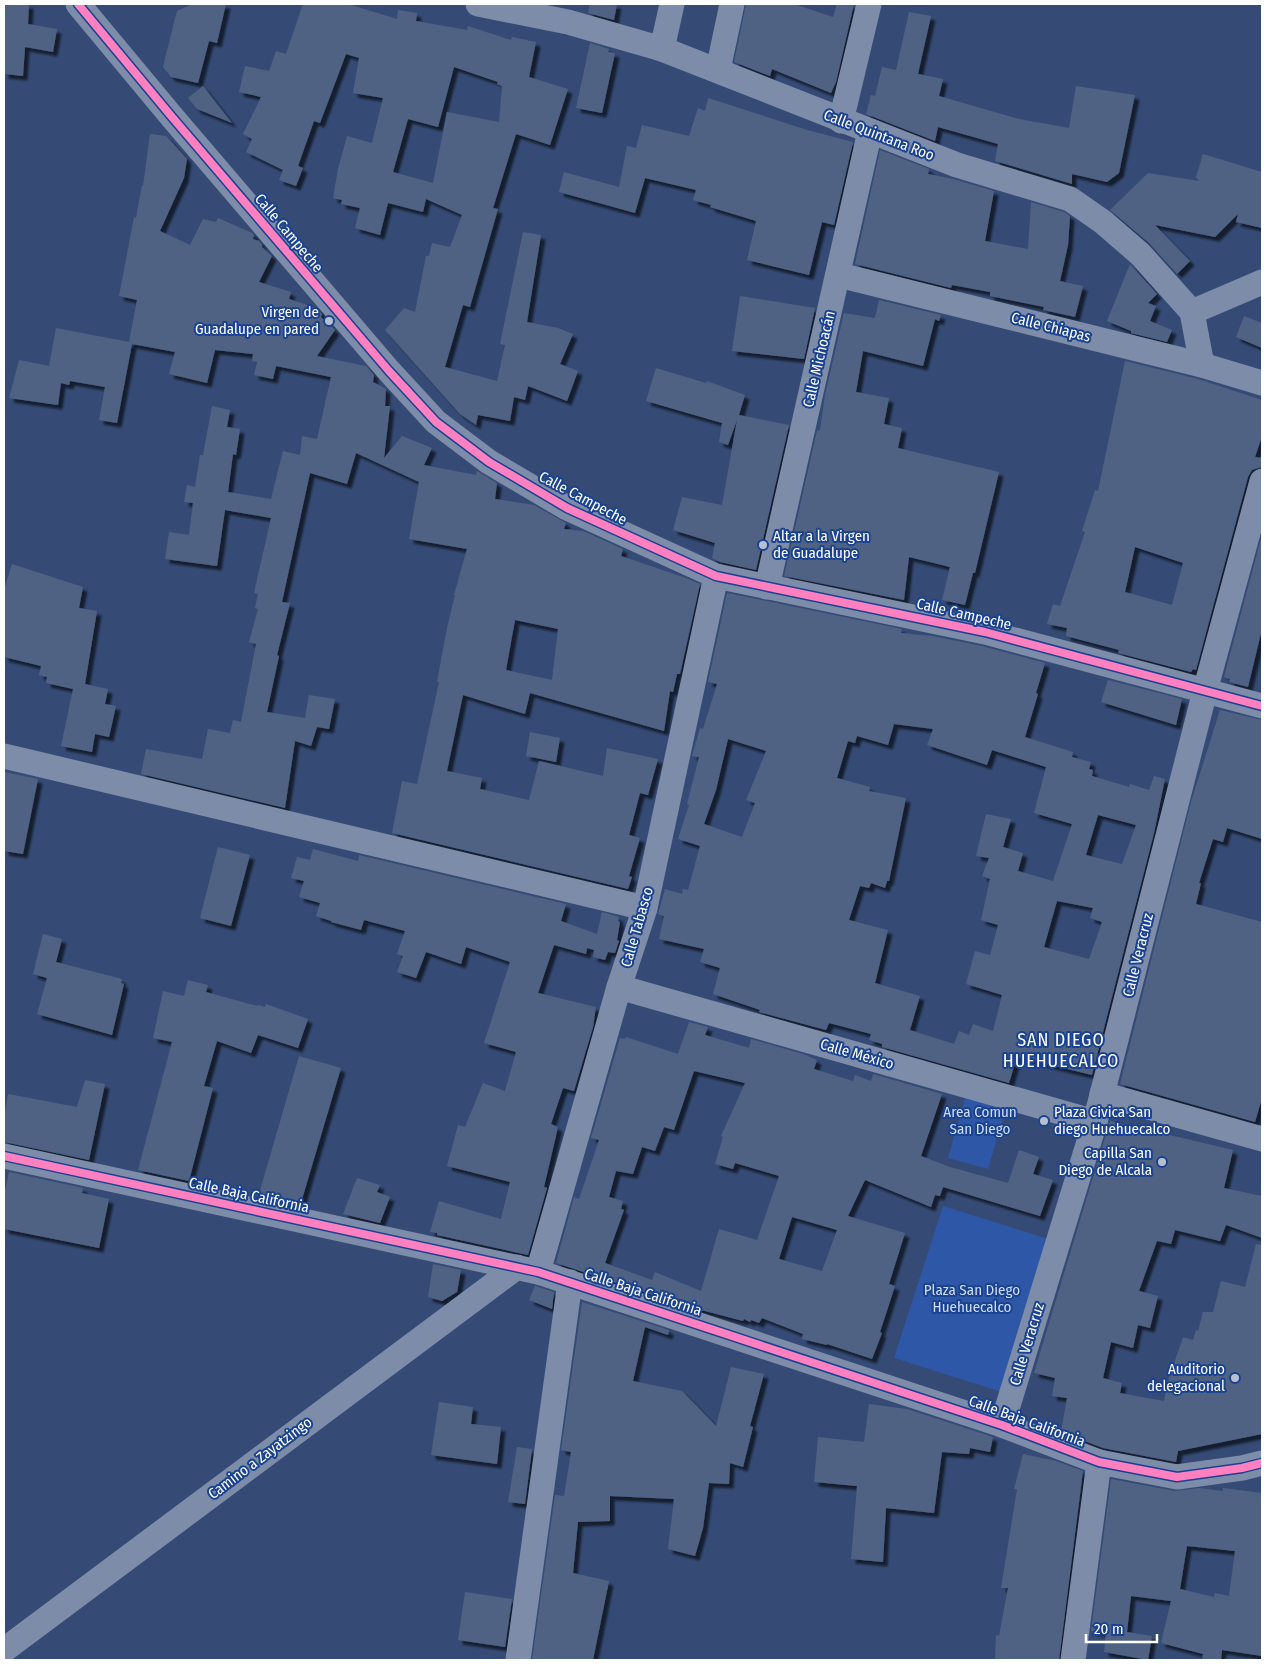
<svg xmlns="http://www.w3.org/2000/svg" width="1266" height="1664" font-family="'Fira Sans Condensed',sans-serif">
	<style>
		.green { fill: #2e58a7 }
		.building { fill: #4f6284; fill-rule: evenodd; filter: url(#shadow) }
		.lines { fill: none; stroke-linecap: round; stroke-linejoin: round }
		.street { stroke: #7d8ca9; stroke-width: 25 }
		.cycleway-casing { stroke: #1a4291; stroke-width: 11 }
		.cycleway { stroke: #ff80c0; stroke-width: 8 }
		.poi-dot { fill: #b8c0cf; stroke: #1a4291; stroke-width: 2 }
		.labels { text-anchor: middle; stroke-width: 4; stroke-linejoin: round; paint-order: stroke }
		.street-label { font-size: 15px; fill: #fff; stroke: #1a4291 }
		.poi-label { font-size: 15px; fill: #fff; stroke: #1a4291; text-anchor: end }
		.park-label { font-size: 15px; fill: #cfdefb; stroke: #1a4291 }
		.quarter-label { font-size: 18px; letter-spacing: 1px; fill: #fff; stroke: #1a4291 }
	</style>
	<defs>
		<filter id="shadow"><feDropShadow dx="4.5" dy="4.5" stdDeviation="1" flood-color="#0009"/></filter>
	</defs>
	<rect width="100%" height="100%" fill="#354b76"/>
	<g class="green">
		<path d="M967,1092l40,12 -19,65 -40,-11z"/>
		<path d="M943,1206l108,34 -49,152 -108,-34z"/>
	</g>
	<g class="building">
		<path d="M4,4h25l-1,20 29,5 -4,23 -28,-5 -2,29 -19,-2z"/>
		<path d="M193,4h33l-9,39 -8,-2 -11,42 -27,-6 -8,-10 14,-56z"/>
		<path d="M303,4h45l49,15 1,-9 19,3 -1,8 51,9 1,-4 43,14 1,-3 24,5 -7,35 39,12 -18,56 -34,-11 -23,74 5,1 -28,98 -7,-2 -18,62 52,14 8,-36 -5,-1 23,-112 18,3 -14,87 31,6 15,6 -13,30 18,7 -11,30 -39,-15 -3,14 -11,-3 -4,24 -32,-6 -2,10 -16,-11 -75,-84 19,-22 11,4 11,-56h3l3,-13 18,4 12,-32 -36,-16 -3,13 -35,-9 -8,32 -25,-7 5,-20 -19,-4 1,-4 -9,-2 5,-29 9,-33 25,7 11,-45 -30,-5 6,-35 -13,-4 -26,69 -6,-2 -16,45 5,2 -7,18 -17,-6 4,-10 -37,-18 6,-13 -9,-5 18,-37 -22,-5 6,-26 24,5 7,-20 10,3zM454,67l44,15 -1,2 5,2 -3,36 -52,-10 -14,71 -40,-11 15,-53 30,8z"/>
		<path d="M590,4h27l-3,16 -26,-7z"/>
		<path d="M746,4h48l39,13 4,-13h17l-18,78 -5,11 -59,-24 -2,7 -36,-14z"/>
		<path d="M909,12l22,4 -13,58 25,5 -4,17 80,23 50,9 7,-42 59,9 -16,78 -12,9 -35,-8v10l-77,-23 3,-17 -60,-17 -3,14 -69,-27 5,-19 4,1 7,-29 14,3z"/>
		<path d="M590,43l19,6 -1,3 7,1 -13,60 -26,-5z"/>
		<path d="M203,86l29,37 -35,-14 -9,-11z"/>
		<path d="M708,98l99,32 46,12 -19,83 -12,-3 -13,53 -62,-15 9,-39 -46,-14 1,-2 -18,-5 3,-10 -51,-12 -10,35 -76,-21 5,-20 55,15 8,-41 9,2 6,-23 47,11 9,-28 7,3z"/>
		<path d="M150,134l16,2 21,23 -3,19 -24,53 30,14 13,-26 13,3 2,-4 34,15 2,2 -1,4 6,2 3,4v2l10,9 -13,26 32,10 -2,7 28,9 5,6 -1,3 14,13 -18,26 49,10 8,9 -1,7 13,7 -1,17h5l-6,52 18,-22 30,12 -8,17 52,10 1,-4 20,12 -2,16 39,6 32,18 -2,6 19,2 40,18 -2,7 62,21 17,7 -20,90h-3l-4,18 -3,-1 -6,40 -134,-38 -5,21 -62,-19 -16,76 35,7 -2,11 49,11 10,-39 64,15 4,-28 51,11 -10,36 -8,-2 -11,42 11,3 -11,38 3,1 -4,12 -236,-56 10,-52 15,3 22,-102h-2l10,-54 8,-33h-1l13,-46 -58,-10 10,-57 -63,-29 -9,31 -37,-11 -28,129 8,1 -13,52 2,1 -12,56 38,6 4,-23 26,4 -6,30 -12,-2 -6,19 -16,-5 -10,67 -144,-34 5,-25 56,10 6,-30 22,4 3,-13 8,2 15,-78 -7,-2 9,-33 -3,-1 3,-14 -4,-1 17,-75 -46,-8 -8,56 -52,-7 4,-27 20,3 4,-32 -9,-1 3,-17 8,2 5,-32h3l9,-49 18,4 -3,17 13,2 -4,26 -3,-1 -5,38 43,7 12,-48 17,4 2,-19 15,3 14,-62 -55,-11 -3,13 -19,-4 3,-13 -5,-1 1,-7 -38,-4 -8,33 -38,-9 6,-22 -43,-8 -15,79 -18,-3 6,-33 -35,-6 -1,4 -8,-2 -3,22 -49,-7 10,-38 30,6 7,-38 73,14 8,-42 -18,-4 15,-79 2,1 6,-33 1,1zM515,620l43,9 -6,51 -46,-10z"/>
		<path d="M880,150l49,19 -1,5 25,5 41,12 -9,50 43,8 3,-47 33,10 6,4 -2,29 -8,36 23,5 -8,31 -32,-7 1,-3 -54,-11v-4l-38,-7 -1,3 -96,-24z"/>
		<path d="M1203,154l59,18v56l-26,-6 2,-8 -23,23 -60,-12 35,36 -13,13 -28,-31 -39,-33 38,-37 51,8 -3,-4z"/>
		<path d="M1130,264l27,30 -9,9 8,3 -6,15 22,9 -5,12 -36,-9v-2l-24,-10z"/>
		<path d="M740,296l75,12 -11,51 -72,-8z"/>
		<path d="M879,300l62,15 -2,6 -4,-2 -12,47 -60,-15 -7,41 33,6 -5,26 18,4 -4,20 101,24 -24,101h-2l-8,32 -23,-5 8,-33 -41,-10 -5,43 -120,-24 33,-145 3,-1 5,-35 19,-82 31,5z"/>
		<path d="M1244,316l18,7v25l-26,-11z"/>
		<path d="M1125,361l73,18 64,21v36l-7,21 7,1v9l-10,3 -4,7 -52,193 -3,-1 -2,3 -73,-19 1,-3 -53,-14 1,-8 -20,-4 6,-20 7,2 25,-74 -3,-1 13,-41 3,1zM1135,547l48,16 -11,42 -47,-13z"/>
		<path d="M656,368l50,15 1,-2 38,14 -6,20 50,10 -33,145 -36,-8 -8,-4 3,-15 -42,-13 9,-33 40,8 15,-85 -9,25 -9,-3 3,-19 -76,-22z"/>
		<path d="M1262,535v94l-14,58 -19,-5 1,-3 -6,-2z"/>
		<path d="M12,564l71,23 -4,21 18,3 -12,73 23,5 -3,15 11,2 -7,31 -14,-3 -3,18 -31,-6 12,-57 -27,-6 1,-6 -8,-2 2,-9 -37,-9v-67z"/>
		<path d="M727,593l175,36 -1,4 31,3 50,10 63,17 -9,30 2,1 -13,43 48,15 -1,5 19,5 -2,7 4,1 -1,6 37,11 1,-3 19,6 5,-14 11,3 -11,54 -62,242 -75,-18 -8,26 -127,-36v-3l-13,-4 2,-6 -42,-11 -3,7 -67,-18 1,-2 -47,-16 7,-26 -20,-6 4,-13 -45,-10 5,-23 -6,-2 7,-25 17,5 1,-5 5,1 12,-44 -22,-7 11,-34 -2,-1 12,-47 -7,-1 8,-28 3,1 14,-45 -9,-2zM894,724l39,5 -6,16 60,20 5,-15 54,17 -12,46 38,11 -19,57 -35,-10 5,-18 -20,-6 8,-28 -25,-5 -10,42 13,2 -7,18 8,3 -9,41 17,5 -8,30 -15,-4 -9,33 36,11 -9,36 -20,-7 -4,11 -10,-4 -5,13 -44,-14 10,-34 -45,-13 13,-53 -39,-10 11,-34 9,2 2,-5 14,5 2,-7h2l17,-83 -37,-7 1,-4 -33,-9 11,-37 7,2 2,-7 31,9zM728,739l38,12 -20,49 9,3 -13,34 -38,-13 12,-34zM1098,815l38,10 -14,39 -36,-9zM1057,901l36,7 -3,10 12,4 -13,37 -45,-12z"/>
		<path d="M1108,680l74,19 -6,26 -75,-23z"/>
		<path d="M1220,710l42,10v119l-35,-11 -4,14 -10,-3 -14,44h2l-5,21 66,18v176l-7,24 -135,-38 71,-282z"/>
		<path d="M530,732l30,6 -4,24 -30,-6z"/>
		<path d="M4,772l34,7 -15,75 -19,-3z"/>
		<path d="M218,847l32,8 -19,71 -31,-8z"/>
		<path d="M313,849l45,12 1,-6 207,49 -5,17 36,13 5,-22 17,5 -1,4 2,1 -3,18 2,1 -4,12 -7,-1 -3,8 -12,-3 1,-7 -7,-2 -1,6 -32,-9 -16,48 58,14 -3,20 -19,64 -11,-3 -12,36 7,3 -14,60 3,1 -19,67 -91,-20v-2l-7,-1 9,-31 62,18 9,-37 -63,-16 11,-41 7,2 18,-44 22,8 11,-39 -32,-9 26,-81 -44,-15 -5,17 -35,-12 -10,26 -19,-6 6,-16 -6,-2 8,-23 -41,-11 -3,10 -30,-8v-1l-15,-5 4,-13 -21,-6 5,-16 -13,-3 6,-21 13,3z"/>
		<path d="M43,934l19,5 -6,23 66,17 -1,4 3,1 -12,51 -75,-21 10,-36 -14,-4z"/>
		<path d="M188,980l20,5 -2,7 51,14 1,-1 7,2 1,-3 42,15 -10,29 -40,-13 -7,18 -34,-12 -13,45 9,2 -24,93 -51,-11 34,-128 -19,-4 10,-47 21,5z"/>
		<path d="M689,1022l19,5 -3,8 44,13 2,-9 52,15 14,6 -3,9 39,12 2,-6 16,6 2,-7 69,20 -21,62 29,11 58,16 11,-33 20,7 -6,17 20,6 -13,36 -97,-29 -3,9 -5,-1 -4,12 -66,-27 -17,36 57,17 -16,51 6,2 -15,46 2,1 -10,26 -45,-15v1l-25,-6 1,-5 -41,-16 -3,5 -8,-3 -1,2 -6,-3 -1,2 -57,-15 -130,-43 18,-66 5,2 20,-59 -8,-2 29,-100 5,1 1,-2 52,17zM694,1071l51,12 -24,53 2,1 -8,27 18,5 2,-6 44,13 -22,64 -38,-11 -18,62 -46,-19 -3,8 -47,-17 19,-53 -3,-1 2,-8 -14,-4 7,-26 17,3 9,-27 13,4 9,-24 10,3zM792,1217l45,13 -15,41 -43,-12z"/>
		<path d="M299,1056l42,12 -41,138 -41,-12z"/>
		<path d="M85,1080l20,4 -16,76 -85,-18v-25l4,-23 69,13z"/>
		<path d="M1110,1121l123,29 -9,38 38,8v42l-36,-13 -6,16 -45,-11 -4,14 -14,-3 -18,50 19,5 -8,32 -12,-3 -5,23 -22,-6 -8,36 19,5 -2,10 44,8 4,-20 15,-44 10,3 3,-10 2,1 5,-19h10l8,-31 24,6 11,-43 6,1v189l-84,17 -2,11 -73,-14 -42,-16 6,-34 -15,-2 3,-18 -21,-5z"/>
		<path d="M9,1172l74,16 -1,5 27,6 -10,49 -95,-19v-34z"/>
		<path d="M357,1178l23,7 -3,7 13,5 -10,26 -37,-9z"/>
		<path d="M433,1264l28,6 -4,22 -15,9 -14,-4z"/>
		<path d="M535,1286l19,6 -2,17 -23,-9z"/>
		<path d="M582,1302l87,28 -1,5 -23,-8 -12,54 49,10 34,35 15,-59 33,7 -14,52 3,1 -10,40 -13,-4 -1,21 -20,-1 -6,45 -8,28 -27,-7 6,-50 -64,-3v25l-32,1 -5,51 36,8 -16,79h-61l23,-165 9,1 7,-44 -10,-2z"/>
		<path d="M439,1402l34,5 -2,17 30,3 -4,37 -66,-9z"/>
		<path d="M869,1404l38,5 86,28 -3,15 -20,-4 -1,6 -27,-2 -8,61 -48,-5 -3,54 -32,-3 6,-73 -43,-4 4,-45 46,5z"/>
		<path d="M517,1447l15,2 -7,55 -17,-2z"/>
		<path d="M1023,1454l33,7 27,10 -24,189h-64l1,-25 3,1 9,-48h-7l16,-99h-3z"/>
		<path d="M1111,1479l64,12 24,-3 24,3v-3l39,5v163l-40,-6 -1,10h-19l1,-6 -42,-11 10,-42 -40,-5 -4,36 25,4 -4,24 -44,-8 2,-19 -15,-2zM1187,1546l48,5 -6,45 -14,-3 -1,4 -34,-8z"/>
		<path d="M465,1592l47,7 -7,48 -47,-7z"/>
	</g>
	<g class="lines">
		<g class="street">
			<path d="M78,4l94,113 217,254 47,51 53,40 78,46 149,68 269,56 277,74"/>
			<path d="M478,4l90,18 94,27 295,116 113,34 33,23 37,32 52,58 10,53"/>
			<path d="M662,49l10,-45"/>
			<path d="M718,70l14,-66"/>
			<path d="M841,121l28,-117"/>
			<path d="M839,275l363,90 60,18"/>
			<path d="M1192,312l70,-30"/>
			<path d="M767,587l103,-456"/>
			<path d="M4,756l641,152"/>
			<path d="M619,987l476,135"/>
			<path d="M1102,1094l160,45"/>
			<path d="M4,1156l534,116 464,153 97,37 78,15 65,-9 20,-5"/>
			<path d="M538,1272l81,-285 26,-79 71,-332"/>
			<path d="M1002,1425l93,-303 110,-431 57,-210"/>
			<path d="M4,1650l513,-383"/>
			<path d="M518,1660l52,-378"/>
			<path d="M1073,1660l26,-198"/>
		</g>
		<g class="cycleway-casing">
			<g id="cycleway">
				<path d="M78,4l94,113 217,254 47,51 53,40 78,46 149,68 269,56 277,74"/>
				<path d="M4,1156l534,116 464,153 97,37 78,15 65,-9 20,-5"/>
			</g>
		</g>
		<use href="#cycleway" class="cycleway"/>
	</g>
	<g class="poi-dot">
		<circle cx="329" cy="321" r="5"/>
		<circle cx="763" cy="545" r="5"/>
		<circle cx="1044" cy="1121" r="5"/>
		<circle cx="1162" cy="1162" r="5"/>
		<circle cx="1235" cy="1378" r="5"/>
	</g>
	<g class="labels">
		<g class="street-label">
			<text transform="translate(879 135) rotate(21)" y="5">Calle Quintana Roo</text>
			<text transform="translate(289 233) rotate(50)" y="5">Calle Campeche</text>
			<text transform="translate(1051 327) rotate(14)" y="5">Calle Chiapas</text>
			<text transform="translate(819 359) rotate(-77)" y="5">Calle Michoacán</text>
			<text transform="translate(583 498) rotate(28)" y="5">Calle Campeche</text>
			<text transform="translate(964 614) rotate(13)" y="5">Calle Campeche</text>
			<text transform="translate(637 927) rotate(-74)" y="5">Calle Tabasco</text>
			<text transform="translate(1138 955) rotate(-76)" y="5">Calle Veracruz</text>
			<text transform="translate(857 1054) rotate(16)" y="5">Calle México</text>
			<text transform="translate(249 1195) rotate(12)" y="5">Calle Baja California</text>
			<text transform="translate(643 1292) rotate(18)" y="5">Calle Baja California</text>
			<text transform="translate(1027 1344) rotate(-73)" y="5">Calle Veracruz</text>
			<text transform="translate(1027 1421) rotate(20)" y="5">Calle Baja California</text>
			<text transform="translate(260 1458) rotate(-37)" y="5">Camino a Zayatzingo</text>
		</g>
		<g class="poi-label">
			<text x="319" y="317">Virgen de<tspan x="319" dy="17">Guadalupe en pared</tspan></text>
			<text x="773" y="541" text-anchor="start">Altar a la Virgen<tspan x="773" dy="17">de Guadalupe</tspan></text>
			<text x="1054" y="1117" text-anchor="start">Plaza Civica San<tspan x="1054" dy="17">diego Huehuecalco</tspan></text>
			<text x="1152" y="1158">Capilla San<tspan x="1152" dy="17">Diego de Alcala</tspan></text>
			<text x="1225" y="1374">Auditorio<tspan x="1225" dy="17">delegacional</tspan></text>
		</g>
		<g class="park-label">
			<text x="980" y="1117">Area Comun<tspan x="980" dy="17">San Diego</tspan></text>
			<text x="972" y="1295">Plaza San Diego<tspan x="972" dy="17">Huehuecalco</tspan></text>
		</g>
		<g class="quarter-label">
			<text x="1061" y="1046">SAN DIEGO<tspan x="1061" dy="21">HUEHUECALCO</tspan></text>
		</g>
	</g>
	<rect width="1266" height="1664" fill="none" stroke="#ffffff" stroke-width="10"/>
	<path d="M1086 1634v8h71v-8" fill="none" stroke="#ffffff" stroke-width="2.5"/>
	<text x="1094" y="1634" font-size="15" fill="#ffffff" stroke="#1a4291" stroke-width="4" paint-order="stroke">20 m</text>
</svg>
